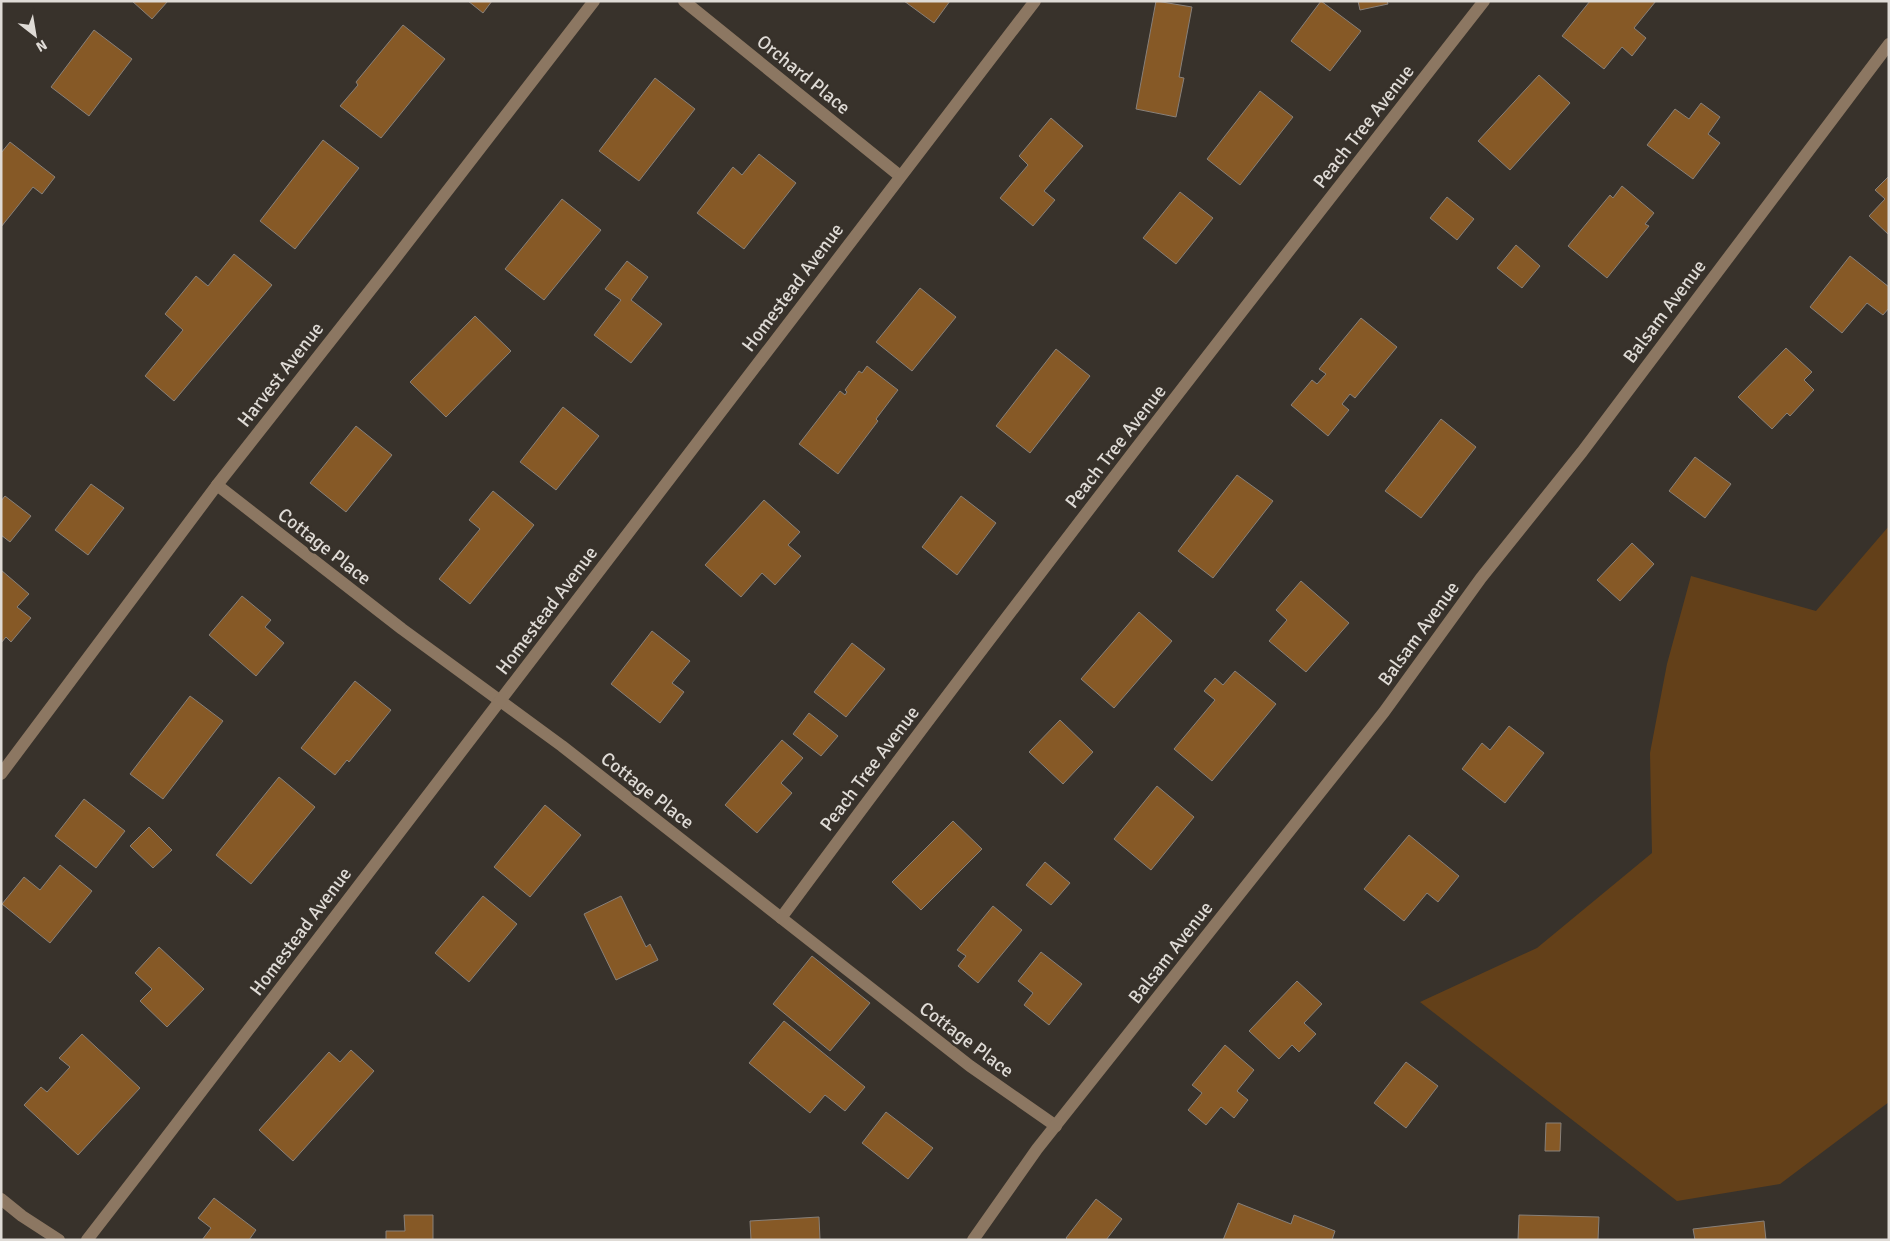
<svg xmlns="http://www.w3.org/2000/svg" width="1890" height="1241" font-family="Signika,sans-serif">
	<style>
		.green { fill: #634019 }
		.building { fill: #865926; stroke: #888079 }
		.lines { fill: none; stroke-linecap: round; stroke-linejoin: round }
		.minor { stroke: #8c7762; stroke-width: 12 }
		.labels { text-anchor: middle; stroke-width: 5; stroke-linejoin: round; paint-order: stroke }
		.street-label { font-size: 19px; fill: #dfdbd6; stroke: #38322b }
	</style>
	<rect width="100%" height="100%" fill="#38322b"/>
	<path class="green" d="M1889,526v576l-109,82 -103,17 -257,-199 117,-54 115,-95 -2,-100 17,-89 24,-88 125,35z"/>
	<g class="building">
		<path d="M132,1h36l-16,18z"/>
		<path d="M468,1h24l-9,12z"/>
		<path d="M904,1h46l-16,22z"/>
		<path d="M1156,1l36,6 -13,70 5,1 -8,39 -40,-8z"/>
		<path d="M1321,1l40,30 -31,40 -39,-30z"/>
		<path d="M1358,1h29l1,3 -28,6z"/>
		<path d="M1590,1h66l-22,27 12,10 -14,18 -10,-9 -18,22 -42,-33z"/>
		<path d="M403,25l42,34 -64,79 -41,-32 18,-21 -2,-3z"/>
		<path d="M94,30l38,29 -43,57 -38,-29z"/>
		<path d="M1539,75l31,28 -60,67 -32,-29z"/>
		<path d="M655,78l40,31 -56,72 -40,-30z"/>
		<path d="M1260,91l33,26 -53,68 -33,-26z"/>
		<path d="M1701,103l19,14 -12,17 12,9 -27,36 -46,-34 28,-36 14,10z"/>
		<path d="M1051,118l32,28 -39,45 11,9 -22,26 -33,-28 28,-33 -9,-9z"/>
		<path d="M323,140l36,28 -64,81 -35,-28z"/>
		<path d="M10,142l45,35 -13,17 -9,-7 -32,40v-74z"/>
		<path d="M759,154l37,29 -52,66 -47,-36 36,-46 9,8z"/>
		<path d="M1889,176v59l-20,-19 16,-17 -10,-9z"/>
		<path d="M1622,186l32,27 -9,11 4,2 -42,52 -39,-32 42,-51 3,3z"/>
		<path d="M1180,192l33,26 -37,46 -33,-26z"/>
		<path d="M1447,197l27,22 -17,21 -27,-22z"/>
		<path d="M562,199l39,31 -57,70 -39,-31z"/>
		<path d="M1516,245l24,21 -18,22 -25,-20z"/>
		<path d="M234,254l38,31 -98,116 -29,-25 38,-46 -18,-16 31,-38 12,10z"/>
		<path d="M1850,256l39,31v21l-6,7 -16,-12 -25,30 -32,-26z"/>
		<path d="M627,261l21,16 -17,23 31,24 -31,39 -37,-28 27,-35 -16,-11z"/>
		<path d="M920,288l36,29 -44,54 -36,-29z"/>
		<path d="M475,316l36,35 -65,66 -36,-35z"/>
		<path d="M1361,318l36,29 -42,51 -5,-4 -8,10 7,6 -21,26 -37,-31 21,-25 5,4 9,-10 -7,-5z"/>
		<path d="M1786,348l26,24 -8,8 10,10 -24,26 -3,-3 -15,16 -34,-32z"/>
		<path d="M1056,349l34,27 -60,77 -34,-27z"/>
		<path d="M867,366l31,24 -22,29 2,2 -40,53 -39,-30 41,-53 5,4 2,-3 -2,-2 14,-19 3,2z"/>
		<path d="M563,407l36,29 -43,54 -36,-28z"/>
		<path d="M1441,419l35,28 -55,71 -36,-27z"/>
		<path d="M356,426l36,29 -46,57 -36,-29z"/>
		<path d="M1695,457l36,27 -26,34 -36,-27z"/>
		<path d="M1237,475l36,26 -60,77 -35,-27z"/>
		<path d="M91,484l33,24 -36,47 -33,-25z"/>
		<path d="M493,491l41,34 -64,79 -31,-25 41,-50 -11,-9z"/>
		<path d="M5,496l26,20 -21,26 -9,-7v-34z"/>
		<path d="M961,496l35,27 -39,52 -35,-28z"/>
		<path d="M764,500l36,32 -12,13 13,11 -26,29 -13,-12 -21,24 -36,-32z"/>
		<path d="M1632,543l22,21 -34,37 -23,-21z"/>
		<path d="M1,570l28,24 -12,13 14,11 -20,24 -5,-5 -5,6z"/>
		<path d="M1301,581l48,42 -43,49 -37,-31 18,-21 -11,-10z"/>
		<path d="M242,596l29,24 -6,7 19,16 -28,33 -47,-41z"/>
		<path d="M1139,612l33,29 -58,67 -33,-29z"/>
		<path d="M652,631l38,30 -18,22 12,9 -24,31 -49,-39z"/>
		<path d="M852,643l33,26 -39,48 -32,-25z"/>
		<path d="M1235,671l41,33 -64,77 -38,-32 41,-49 -11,-9 11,-13 8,7z"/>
		<path d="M355,681l36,29 -42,52 -2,-2 -12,15 -34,-27z"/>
		<path d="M190,696l33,25 -60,78 -33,-25z"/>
		<path d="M809,713l29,23 -17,20 -28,-22z"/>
		<path d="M1060,720l33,32 -30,32 -34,-32z"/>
		<path d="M1509,726l35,27 -39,50 -43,-34 20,-26 8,7z"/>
		<path d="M782,740l21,18 -22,25 11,10 -35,40 -32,-28z"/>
		<path d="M279,777l36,30 -64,77 -35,-29z"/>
		<path d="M1157,786l37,31 -43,53 -37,-31z"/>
		<path d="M84,799l41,32 -29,37 -41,-32z"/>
		<path d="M545,805l36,30 -51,62 -36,-30z"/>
		<path d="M953,821l29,28 -61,61 -29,-28z"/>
		<path d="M149,827l23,23 -19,18 -23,-22z"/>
		<path d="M1409,835l50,41 -21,26 -11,-9 -23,28 -40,-32z"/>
		<path d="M1045,862l25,21 -19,22 -25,-20z"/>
		<path d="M60,865l32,26 -42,52 -48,-39 22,-27 16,13z"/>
		<path d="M483,896l34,28 -48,58 -34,-29z"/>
		<path d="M621,896l25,51 4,-3 8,16 -42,20 -32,-66z"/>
		<path d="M993,906l29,24 -44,53 -20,-17 8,-10 -9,-6z"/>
		<path d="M159,947l45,42 -37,38 -27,-26 12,-12 -17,-16z"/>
		<path d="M1041,952l41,32 -33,41 -25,-20 9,-12 -15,-12z"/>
		<path d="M812,956l58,47 -40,48 -57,-47z"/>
		<path d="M1297,981l25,23 -18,19 12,11 -17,18 -7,-7 -13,14 -30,-28z"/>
		<path d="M784,1021l81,66 -20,24 -20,-16 -15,18 -61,-50z"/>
		<path d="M82,1034l58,54 -62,67 -54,-50 17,-18 6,5 23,-25 -11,-9z"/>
		<path d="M1225,1045l29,25 -17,21 11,9 -14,18 -13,-11 -15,18 -18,-15 14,-17 -10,-8z"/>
		<path d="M351,1050l23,21 -81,90 -34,-31 70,-78 11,10z"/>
		<path d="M1406,1062l32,24 -32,42 -32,-25z"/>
		<path d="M886,1112l47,36 -25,31 -46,-36z"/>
		<path d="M1546,1123h15l-1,28h-15z"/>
		<path d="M214,1198l42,32 -7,10h-47l9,-12 -13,-10z"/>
		<path d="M1096,1199l26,20 -16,21h-38l-2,-2z"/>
		<path d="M1238,1203l53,21 3,-9 41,16 -3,9h-109z"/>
		<path d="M404,1215h29v25h-47v-9h19z"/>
		<path d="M1519,1215l80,2 -1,23h-80z"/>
		<path d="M819,1217l1,23h-69l-1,-19z"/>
		<path d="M1764,1221l2,19h-71l-2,-11z"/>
	</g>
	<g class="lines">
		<g class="minor">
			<path d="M684,1l216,175"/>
			<path d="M217,485l185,144 160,117 408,320 86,60"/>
			<path d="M1,774l216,-289 170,-216 207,-268"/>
			<path d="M781,918c229,-310 466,-614 703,-917"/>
			<path d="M1,1199l21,17 37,24"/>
			<path d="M87,1240l65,-84 883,-1155"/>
			<path d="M973,1240l64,-91 347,-437 97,-134 101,-126 307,-408"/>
		</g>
	</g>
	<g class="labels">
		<g class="street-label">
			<text transform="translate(804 74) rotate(39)" y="7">Orchard Place</text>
			<text transform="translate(1363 126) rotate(-52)" y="7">Peach Tree Avenue</text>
			<text transform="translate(792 287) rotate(-53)" y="7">Homestead Avenue</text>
			<text transform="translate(1664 311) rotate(-53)" y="7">Balsam Avenue</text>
			<text transform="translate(280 374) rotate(-52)" y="7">Harvest Avenue</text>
			<text transform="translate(1115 446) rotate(-52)" y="7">Peach Tree Avenue</text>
			<text transform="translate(325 546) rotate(38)" y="7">Cottage Place</text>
			<text transform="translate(546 610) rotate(-53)" y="7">Homestead Avenue</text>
			<text transform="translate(1418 633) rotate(-54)" y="7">Balsam Avenue</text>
			<text transform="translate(869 768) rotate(-53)" y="7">Peach Tree Avenue</text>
			<text transform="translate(648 790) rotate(38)" y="7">Cottage Place</text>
			<text transform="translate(300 931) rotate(-53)" y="7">Homestead Avenue</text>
			<text transform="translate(1170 952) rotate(-52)" y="7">Balsam Avenue</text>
			<text transform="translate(967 1039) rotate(37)" y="7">Cottage Place</text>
		</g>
	</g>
	<rect width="1890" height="1241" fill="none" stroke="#dfdbd6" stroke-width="5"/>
	<g transform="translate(35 35) rotate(149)" stroke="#38322b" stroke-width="4" paint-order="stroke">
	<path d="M0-4L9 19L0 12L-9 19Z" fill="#dfdbd6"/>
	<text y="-8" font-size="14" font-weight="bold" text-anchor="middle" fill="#dfdbd6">N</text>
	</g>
</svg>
